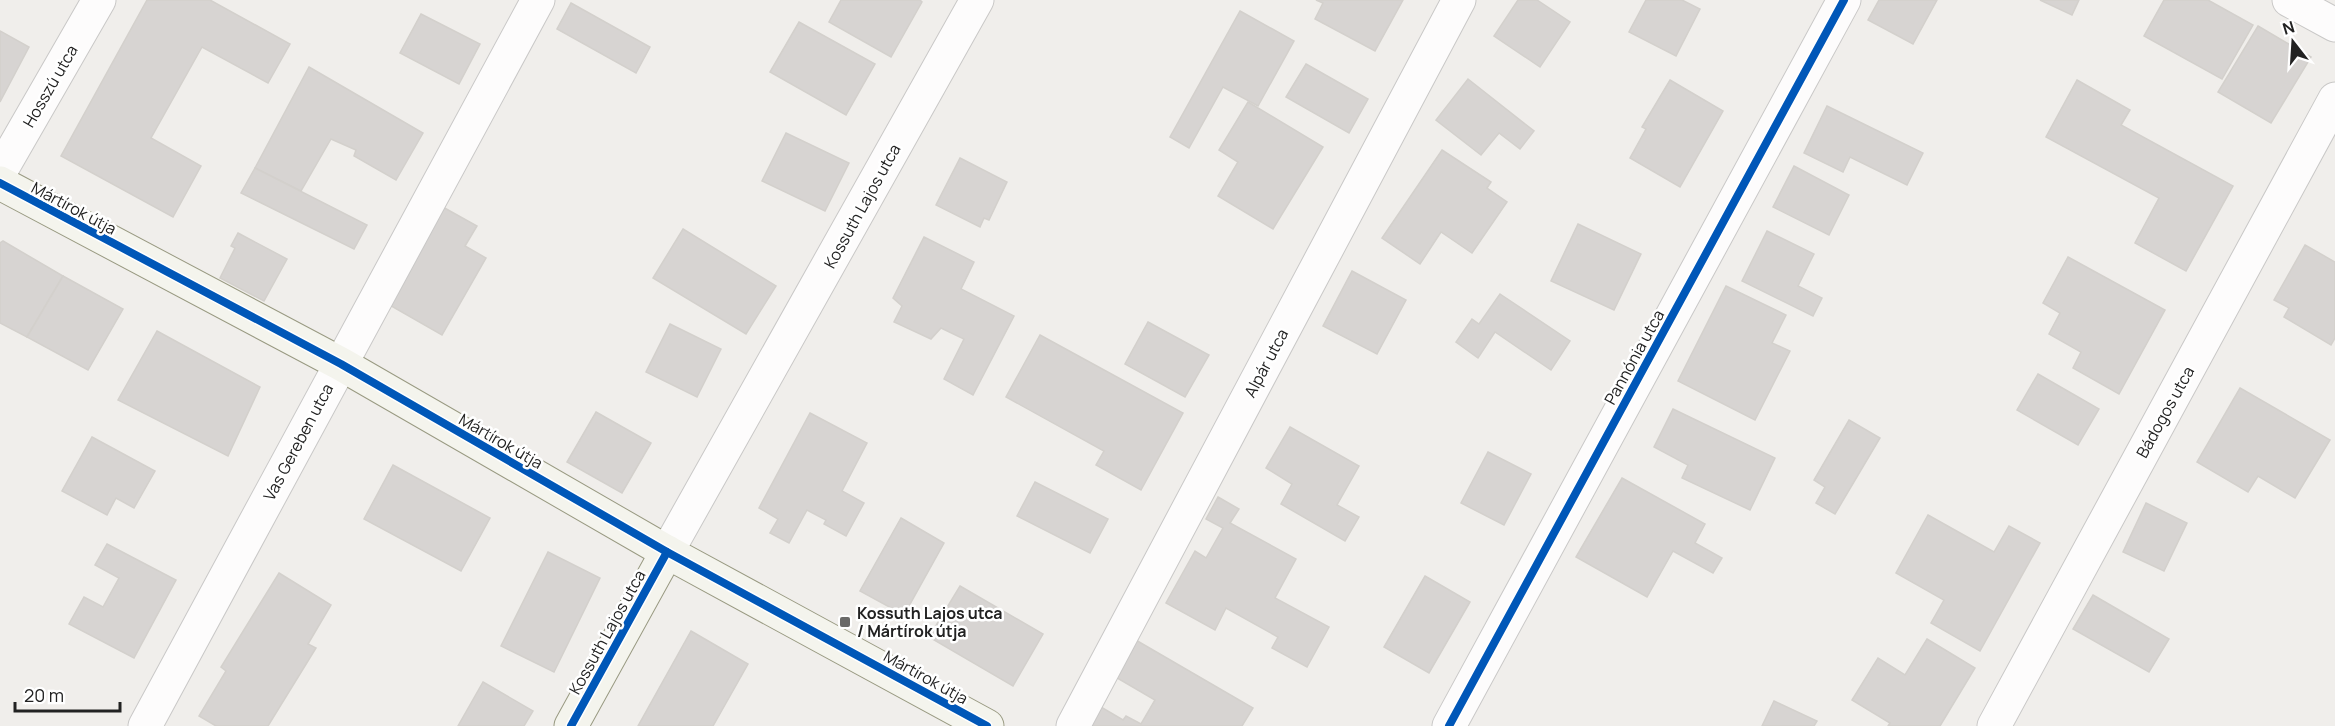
<svg xmlns="http://www.w3.org/2000/svg" width="2335" height="726" font-family="Manrope,sans-serif">
	<style>
		.building { fill: #d7d4d2; stroke: #d3d0cc; stroke-width: 1.5 }
		.lines { fill: none; stroke-linecap: round; stroke-linejoin: round }
		.street-casing { stroke: #c9c8c7; stroke-width: 35 }
		.secondary-casing { stroke: #999a82; stroke-width: 35 }
		.street { stroke: #fdfcfc; stroke-width: 33 }
		.secondary { stroke: #f4f4ed; stroke-width: 33 }
		.cycleway-casing { stroke: #fff; stroke-width: 11 }
		.cycleway { stroke: #0057b8; stroke-width: 8 }
		.poi-dot { fill: #6a6968; stroke: #fff; stroke-width: 2 }
		.labels { text-anchor: middle; stroke-width: 5; stroke-linejoin: round; paint-order: stroke }
		.street-label { font-size: 16px; fill: #222; stroke: #fff }
		.poi-label { font-size: 16px; font-weight: bold; fill: #222; stroke: #fff; text-anchor: start }
	</style>
	<rect width="100%" height="100%" fill="#f0eeeb"/>
	<g class="building">
		<path d="M147,0h63l80,44 -22,39 -66,-36 -51,91 50,28 -28,51 -112,-61z"/>
		<path d="M841,0h79l2,2 -31,55 -62,-35z"/>
		<path d="M1316,0h87l-28,51 -60,-32 8,-16z"/>
		<path d="M1518,0h19l33,22 -30,45 -46,-31z"/>
		<path d="M1646,0h36l18,9 -24,47 -47,-24z"/>
		<path d="M1879,0h58l-24,44 -45,-24z"/>
		<path d="M2040,0h39l-7,15z"/>
		<path d="M2164,0h44l45,25 -31,54 -78,-43z"/>
		<path d="M571,3l79,44 -14,26 -79,-44z"/>
		<path d="M1240,11l54,30 -36,65 -35,-19 -34,61 -19,-11z"/>
		<path d="M421,14l59,30 -21,40 -59,-31z"/>
		<path d="M799,22l76,42 -29,51 -76,-43z"/>
		<path d="M2258,26l53,31 -40,66 -53,-31z"/>
		<path d="M0,31l29,16 -29,55z"/>
		<path d="M1306,64l62,35 -19,34 -63,-36z"/>
		<path d="M309,67l114,66 -27,47 -42,-24 2,-6 -25,-11 -30,52 -46,-23z"/>
		<path d="M1468,79l66,52 -14,18 -21,-16 -18,22 -45,-35z"/>
		<path d="M1670,80l53,31 -43,76 -50,-29 16,-29 -4,-2z"/>
		<path d="M2077,80l53,30 -9,15 112,61 -47,85 -51,-28 24,-45 -113,-61z"/>
		<path d="M1248,102l75,45 -50,82 -55,-33 20,-34 -19,-12z"/>
		<path d="M1827,106l96,47 -16,32 -57,-28 -7,15 -39,-19z"/>
		<path d="M786,133l63,30 -24,48 -63,-30z"/>
		<path d="M1442,150l49,32 -4,6 20,14 -35,51 -31,-21 -21,32 -38,-26z"/>
		<path d="M960,158l47,24 -18,38 -5,-2 -4,9 -44,-22z"/>
		<path d="M1794,166l55,29 -20,40 -56,-28z"/>
		<path d="M255,168l112,57 -13,24 -113,-56z"/>
		<path d="M441,206l36,20 -12,20 21,12 -44,77 -56,-32z"/>
		<path d="M1578,224l63,30 -27,56 -63,-29z"/>
		<path d="M683,229l93,57 -30,48 -93,-56z"/>
		<path d="M1767,231l47,23 -16,32 24,12 -9,18 -71,-35z"/>
		<path d="M238,233l49,26 -23,42 -44,-23 15,-30 -4,-2z"/>
		<path d="M924,237l50,25 -13,27 53,27 -41,79 -29,-16 20,-40 -23,-11 -10,11 -37,-17 8,-16 -9,-8z"/>
		<path d="M3,241l60,35 -36,61 -27,-14v-80z"/>
		<path d="M2305,245l30,17v76l-4,7 -47,-28 5,-9 -15,-8z"/>
		<path d="M2068,257l97,53 -46,84 -46,-26 8,-16 -32,-18 11,-21 -17,-10z"/>
		<path d="M1352,271l54,29 -29,54 -54,-28z"/>
		<path d="M63,276l60,33 -35,61 -61,-33z"/>
		<path d="M1726,286l60,29 -14,28 18,8 -35,69 -77,-39z"/>
		<path d="M1500,294l70,47 -19,29 -56,-38 -17,26 -22,-16 16,-23 7,5z"/>
		<path d="M1148,322l61,33 -24,42 -60,-33z"/>
		<path d="M670,324l51,25 -24,48 -51,-25z"/>
		<path d="M157,331l103,56 -32,69 -110,-56z"/>
		<path d="M1040,335l143,78 -42,77 -45,-25 8,-14 -98,-54z"/>
		<path d="M2038,374l61,35 -21,36 -61,-35z"/>
		<path d="M2240,388l90,52 -35,58 -37,-22 -10,16 -51,-30z"/>
		<path d="M1673,409l102,49 -25,52 -68,-32 6,-13 -34,-18z"/>
		<path d="M596,412l55,31 -29,50 -55,-31z"/>
		<path d="M810,413l57,30 -25,48 22,12 -18,33 -22,-12 2,-4 -19,-10 -18,33 -19,-10 8,-14 -19,-11z"/>
		<path d="M1849,420l31,18 -45,76 -19,-11 9,-16 -11,-7z"/>
		<path d="M1290,427l69,39 -22,39 22,12 -14,24 -64,-37 11,-20 -26,-16z"/>
		<path d="M92,437l63,34 -21,37 -18,-10 -9,17 -45,-24z"/>
		<path d="M1488,452l43,22 -27,51 -43,-22z"/>
		<path d="M393,465l97,53 -29,53 -97,-52z"/>
		<path d="M1622,478l83,46 -10,19 27,15 -9,15 -40,-22 -26,46 -71,-40z"/>
		<path d="M1035,482l73,37 -18,34 -73,-37z"/>
		<path d="M1218,497l21,12 -9,14 66,36 -21,39 54,29 -22,40 -35,-19 6,-11 -52,-29 -11,22 -49,-27 29,-52 11,7 17,-30 -17,-9z"/>
		<path d="M2146,503l41,20 -23,48 -41,-19z"/>
		<path d="M1928,515l66,37 15,-26 31,17 -60,108 -49,-28 13,-23 -48,-27z"/>
		<path d="M901,518l43,25 -40,72 -44,-24z"/>
		<path d="M107,544l69,36 -42,78 -65,-34 15,-27 19,10 16,-29 -24,-13z"/>
		<path d="M548,552l52,26 -46,94 -53,-26z"/>
		<path d="M279,573l52,32 -23,39 8,4 -48,78h-52l-17,-10 27,-45 -5,-4z"/>
		<path d="M1425,576l45,26 -41,71 -45,-26z"/>
		<path d="M960,586l83,48 -30,52 -84,-49z"/>
		<path d="M2093,595l76,44 -20,33 -76,-43z"/>
		<path d="M691,631l57,33 -35,62h-75z"/>
		<path d="M1134,639l119,69 -11,18h-159l13,-22 27,16 3,-4 15,8 14,-24 -43,-25z"/>
		<path d="M1927,639l48,29 -35,58h-52l2,-3 -38,-23 26,-42 27,17z"/>
		<path d="M483,682l50,29 -9,15h-66z"/>
		<path d="M1774,701l43,20 -3,5h-52z"/>
	</g>
	<g class="lines">
		<g class="street-casing">
			<g id="street">
				<path d="M2289,0l46,25"/>
				<path d="M0,172l99,-172"/>
				<path d="M667,552l310,-552"/>
				<path d="M145,726l393,-726"/>
				<path d="M1073,726l386,-726"/>
				<path d="M1449,726l395,-726"/>
				<path d="M1994,726l341,-627"/>
			</g>
		</g>
		<g class="secondary-casing">
			<g id="secondary">
				<path d="M0,183l341,181 326,188 320,174"/>
				<path d="M571,726l96,-174"/>
			</g>
		</g>
		<use href="#street" class="street"/>
		<use href="#secondary" class="secondary"/>
		<g class="cycleway-casing">
			<g id="cycleway">
				<path d="M0,183l341,181 326,188 320,174"/>
				<path d="M571,726l96,-174"/>
				<path d="M1449,726l395,-726"/>
			</g>
		</g>
		<use href="#cycleway" class="cycleway"/>
	</g>
	<rect class="poi-dot" x="839" y="616" width="12" height="12" rx="3"/>
	<g class="labels">
		<g class="street-label">
			<text transform="translate(50 86) rotate(-60)" y="6">Hosszú utca</text>
			<text transform="translate(862 206) rotate(-61)" y="6">Kossuth Lajos utca</text>
			<text transform="translate(74 208) rotate(28)" y="6">Mártírok útja</text>
			<text transform="translate(1634 357) rotate(-61)" y="6">Pannónia utca</text>
			<text transform="translate(1266 363) rotate(-62)" y="6">Alpár utca</text>
			<text transform="translate(2165 412) rotate(-61)" y="6">Bádogos utca</text>
			<text transform="translate(501 441) rotate(30)" y="6">Mártírok útja</text>
			<text transform="translate(298 442) rotate(-62)" y="6">Vas Gereben utca</text>
			<text transform="translate(607 632) rotate(-61)" y="6">Kossuth Lajos utca</text>
			<text transform="translate(926 677) rotate(29)" y="6">Mártírok útja</text>
		</g>
		<g class="poi-label">
			<text x="857" y="619">Kossuth Lajos utca<tspan x="857" dy="18">/ Mártírok útja</tspan></text>
		</g>
	</g>
	<g transform="translate(2293 42) rotate(343)" stroke="#ffffff" stroke-width="4.5" paint-order="stroke">
	<path d="M0-4.5L10 22L0 15L-10 22Z" fill="#222222"/>
	<text y="-9" font-size="16" font-weight="bold" text-anchor="middle" fill="#222222">N</text>
	</g>
	<path d="M15 702v9h105v-9" fill="none" stroke="#222222" stroke-width="3"/>
	<text x="24" y="702" font-size="18" fill="#222222" stroke="#ffffff" stroke-width="4.5" paint-order="stroke">20 m</text>
</svg>
